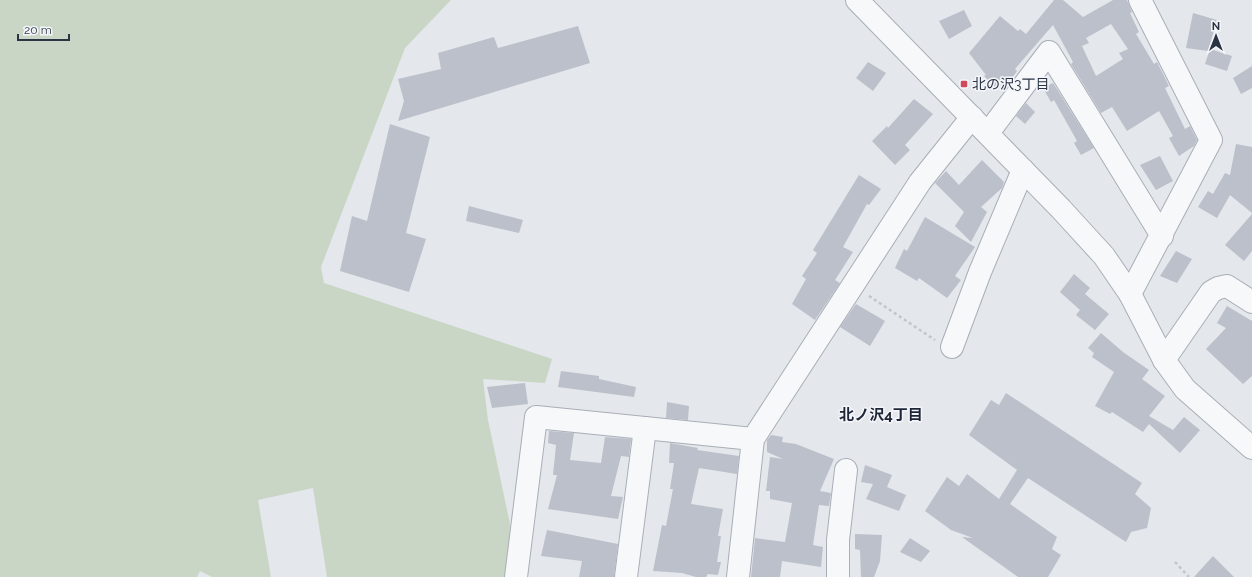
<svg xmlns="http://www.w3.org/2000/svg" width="1252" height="577" font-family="Raleway,'Noto Sans JP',sans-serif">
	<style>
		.green { fill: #c9d6c5 }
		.building { fill: #bbc0ca; fill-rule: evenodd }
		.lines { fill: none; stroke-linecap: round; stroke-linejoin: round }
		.minor-casing { stroke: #a9aeb7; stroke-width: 24 }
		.path { stroke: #c2c5cb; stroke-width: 2.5; stroke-dasharray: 3 3; stroke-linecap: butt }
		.minor { stroke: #f7f8fa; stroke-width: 22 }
		.poi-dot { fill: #d1495b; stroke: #f4f6f9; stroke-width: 1.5 }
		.labels { text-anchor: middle; stroke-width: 3; stroke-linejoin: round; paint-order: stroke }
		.poi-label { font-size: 14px; fill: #2b3445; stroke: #f4f6f9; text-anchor: start }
		.neighbourhood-label { font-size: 15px; font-weight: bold; fill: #1d2536; stroke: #f4f6f9 }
	</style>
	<rect width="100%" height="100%" fill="#e4e7ec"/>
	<path class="green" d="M0,0h451l-46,48 -84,219 3,16 228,76 -7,24 -62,-4 5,41 22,104 -2,53h-181l-14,-89 -55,12 13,77h-59l-12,-6 -3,6h-197z"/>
	<g class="building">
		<path d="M1054,0h9l20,17 30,-17h14l5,12 -2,1 9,19 -3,2 18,30 3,-2 12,24 -4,2 20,41 5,-3 7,14 -3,6 -15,10 -10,-18 4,-2 -14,-25 -32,20 -15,-24 -11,6 -30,-49 2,-2 -20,-37 -38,44 2,2 -10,14 -7,-6 -5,8 -11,-11 2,-1 -17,-22 31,-37 18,15 2,-2 6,5zM1111,24l17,25 -9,4 4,6 -27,17 -14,-30 7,-3 -3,-5z"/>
		<path d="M964,10l8,16 -23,13 -10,-18z"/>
		<path d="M1193,13l24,7 -9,31 -22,-3z"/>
		<path d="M578,26l12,37 -192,58 6,-20 -6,-22 43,-10 -3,-16 56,-16 4,11z"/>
		<path d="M1210,49l22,7 -5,15 -22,-7z"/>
		<path d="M868,62l18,11 -13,18 -17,-13z"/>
		<path d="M1252,66v22l-11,6 -8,-16z"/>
		<path d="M1053,83l41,65 -13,7 -7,-12 3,-2 -23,-41 -3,2 -8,-14z"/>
		<path d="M914,99l19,15 -28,31 5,5 -15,15 -23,-24 15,-15 1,2z"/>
		<path d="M1026,103l9,9 -10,12 -9,-8z"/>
		<path d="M390,124l40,13 -24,96 20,6 -17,53 -69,-21 12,-55 15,5z"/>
		<path d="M1236,144l16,3v66l-22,-18 -13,23 -19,-11 10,-16 5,3 12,-21 5,2z"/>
		<path d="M1160,156l13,25 -17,9 -16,-25z"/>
		<path d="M982,160l22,22 -2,6 -21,19 6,5 -16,30 -16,-16 9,-14 -29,-29 11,-12 13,14z"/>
		<path d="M859,175l22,14 -12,16 -2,-1 -24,43 10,5 -18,28 5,3 -25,37 -23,-16 14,-25 -4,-3 15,-23 -4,-3z"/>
		<path d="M469,206l54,14 -4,13 -53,-12z"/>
		<path d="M1252,214v37l-8,10 -19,-16z"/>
		<path d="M925,217l50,30 -20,29 6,4 -14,18 -28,-20 -2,3 -22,-13 9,-19 3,2z"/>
		<path d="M1176,251l16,8 -15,24 -17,-7z"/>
		<path d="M1074,274l16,14 -5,6 24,20 -14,16 -19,-15 4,-5 -20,-18z"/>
		<path d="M856,304l29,17 -15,25 -30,-19z"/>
		<path d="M1227,306l25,15v55l-9,8 -37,-35 20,-21 -9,-5z"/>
		<path d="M1101,333l22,19 26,18 -7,9 23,17 -16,20 24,14 11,-13 16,13 -20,23 -31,-29 -6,8 -31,-20 -2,2 -15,-8 19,-34 -22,-15 2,-4 -6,-5z"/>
		<path d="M561,371l38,5v3l37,8 -2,10 -76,-10z"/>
		<path d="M525,383l3,21 -36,4 -5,-21z"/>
		<path d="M1006,393l136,90 -7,11 16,14 -4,20 -16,4 -5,10 -98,-64 -18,26 47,33 -5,12 9,6 -13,22h-30l-56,-40 11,1 -22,-8 -26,-19 22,-34 12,9 8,-12 32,25 18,-29 -48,-35 22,-35 8,5z"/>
		<path d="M667,402l22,4 -1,14 -22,-2z"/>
		<path d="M549,431l25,2 -4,27 31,3 4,-26 26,2 -2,18 -8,-1 -10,40 12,1 -5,22 -70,-10 9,-34h-4l3,-30 -8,-2z"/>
		<path d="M771,435l12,2 -1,5 14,2 38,15 -14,32 11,2 -2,13 -10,-1 -6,40 10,2 -2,20 -39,-6 -2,16h-29l4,-39 30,4 7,-39 -22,-4v-8h-4l4,-34 13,2 -16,-7v-12z"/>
		<path d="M670,443l28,5 -1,2 42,6 -2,18 -38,-6 -8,36 32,5 -5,27h3l-4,26h4l-3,13 -10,-1 -2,3h-10l-14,-4 -29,-2 9,-46 4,1 7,-37h-3l4,-26h-5z"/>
		<path d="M865,465l27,10 -5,12 19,8 -7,16 -33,-12 7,-15 -12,-2z"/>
		<path d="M547,530l71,14 -4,33h-35l3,-16 -41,-5z"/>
		<path d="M855,534l27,1 -2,26 -6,16h-13l-1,-27 -5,-1z"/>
		<path d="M910,538l20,13 -9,11 -21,-10z"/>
		<path d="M1213,556l21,21h-40z"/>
	</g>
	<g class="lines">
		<g class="minor-casing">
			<g id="minor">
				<path d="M857,0l204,209 43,47 26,38 34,66 21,29 67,59"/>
				<path d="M988,133l61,-81 113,184"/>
				<path d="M1130,294l81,-154 -71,-140"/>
				<path d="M952,347l28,-75 43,-102"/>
				<path d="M1164,360l47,-68 7,-4 9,-2 25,16"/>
				<path d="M516,577l20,-160 217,22"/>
				<path d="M626,577l19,-149"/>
				<path d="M738,577l15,-138 167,-257 52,-65"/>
				<path d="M838,577v-37l8,-70"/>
			</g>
		</g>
		<g class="path">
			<path d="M869,296l66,44"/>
			<path d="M1175,562l14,15"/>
		</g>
		<use href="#minor" class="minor"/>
	</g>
	<rect class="poi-dot" x="960" y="80" width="8" height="8" rx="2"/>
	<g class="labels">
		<g class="poi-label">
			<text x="972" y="89">北の沢3丁目</text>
		</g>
		<g class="neighbourhood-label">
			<text x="881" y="420">北ノ沢4丁目</text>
		</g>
	</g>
	<g transform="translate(1216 36)" stroke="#f4f6f9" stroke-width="3" paint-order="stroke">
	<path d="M0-3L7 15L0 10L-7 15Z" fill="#2b3445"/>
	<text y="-6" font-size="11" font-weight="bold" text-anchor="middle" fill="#2b3445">N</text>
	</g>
	<path d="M18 34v6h51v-6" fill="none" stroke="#2b3445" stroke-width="2"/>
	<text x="24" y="34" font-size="12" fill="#2b3445" stroke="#f4f6f9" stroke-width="3" paint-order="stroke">20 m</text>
</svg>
